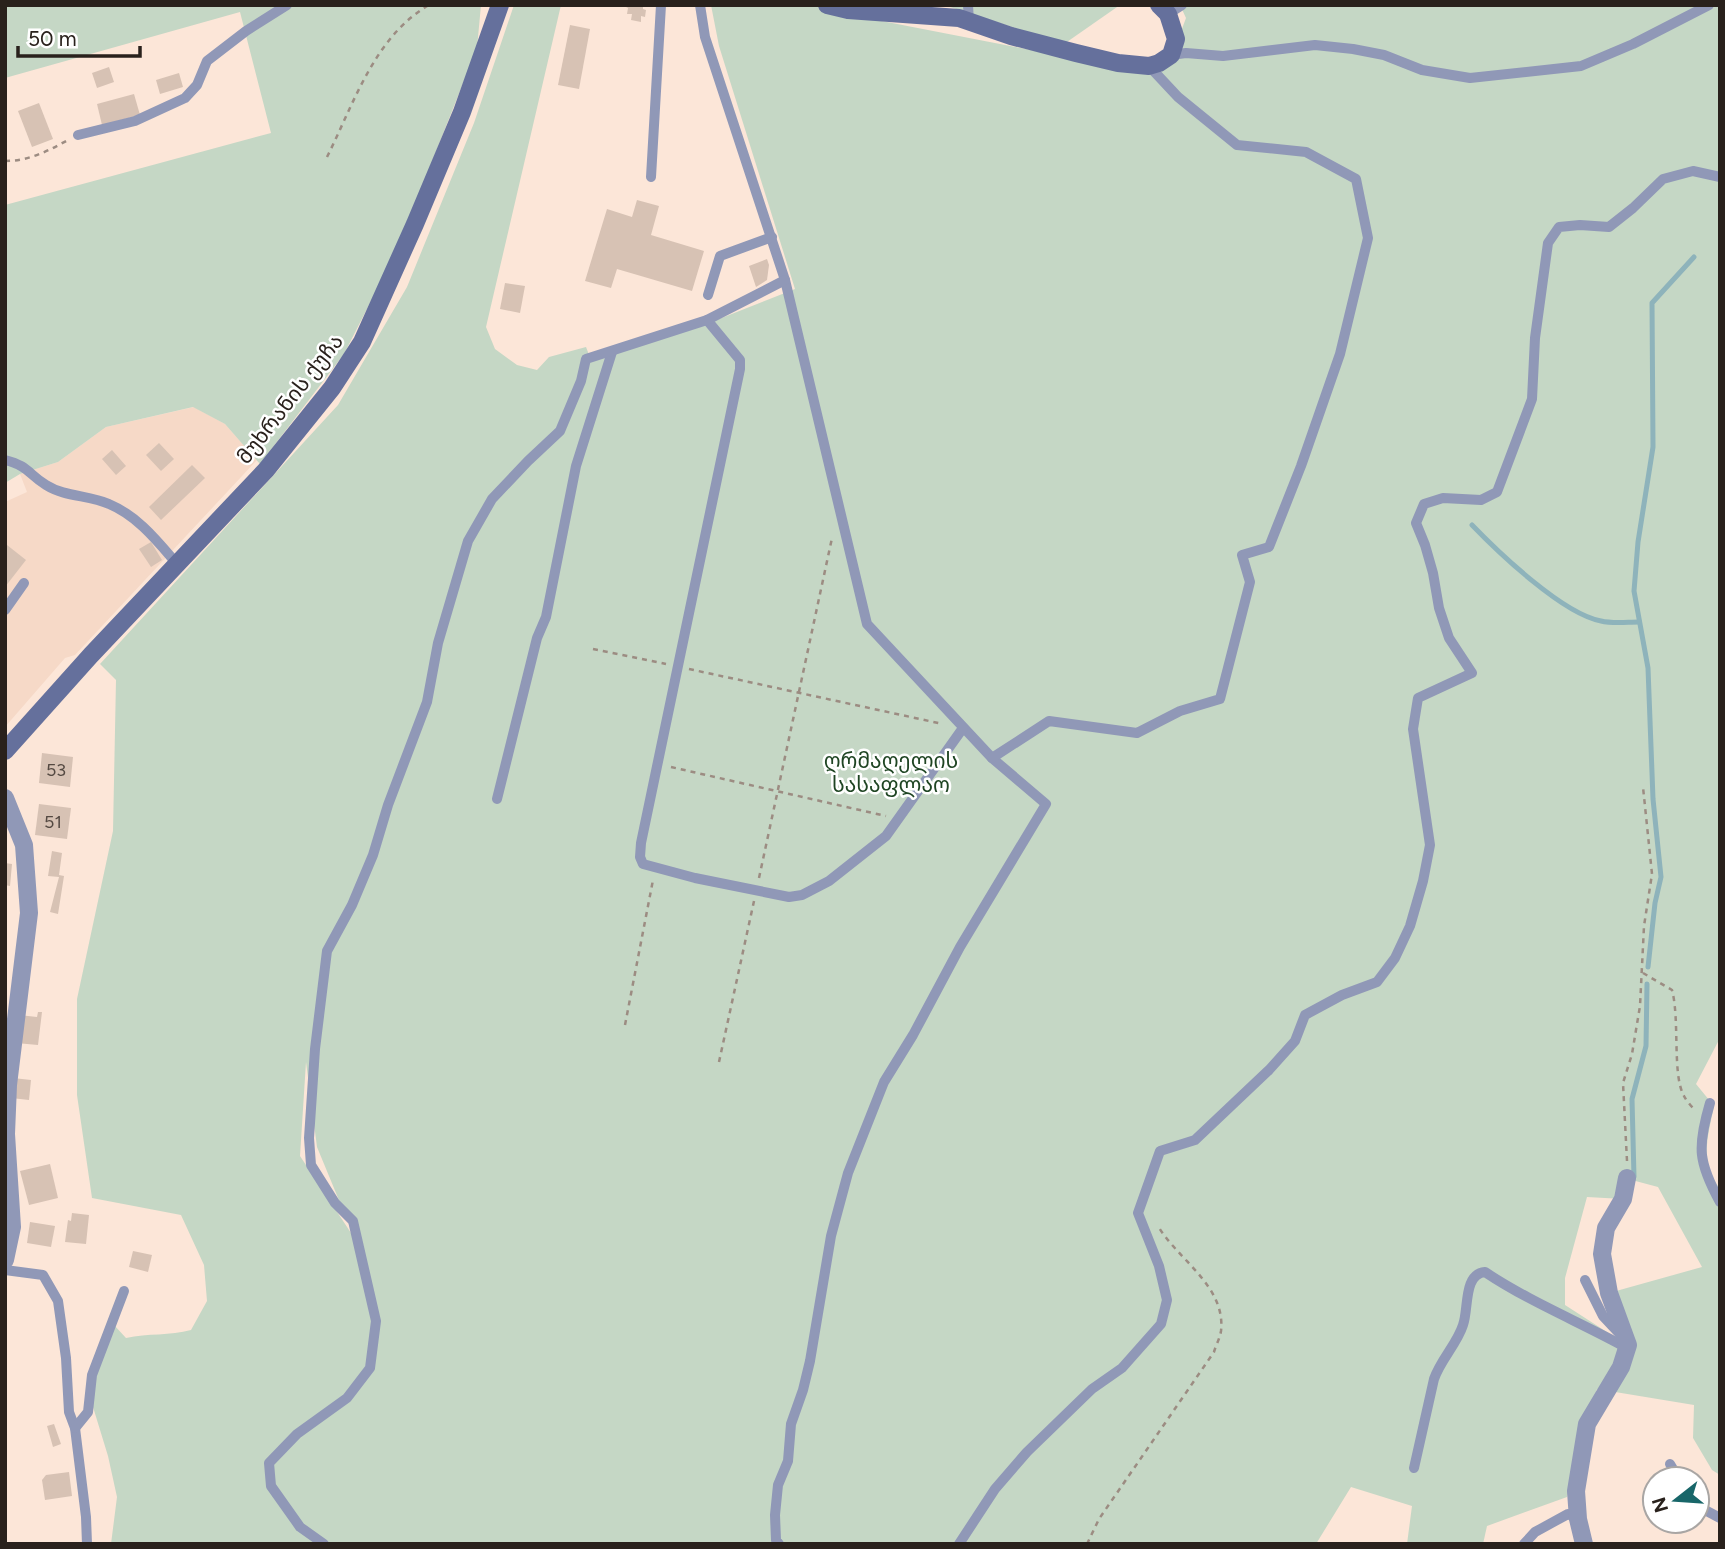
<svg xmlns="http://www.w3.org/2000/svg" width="1725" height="1549" font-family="Figtree,'Noto Sans Georgian',sans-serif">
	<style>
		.built { fill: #f6d9c7 }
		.green { fill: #c5d7c5; fill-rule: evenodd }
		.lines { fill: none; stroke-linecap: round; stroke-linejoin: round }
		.stream { stroke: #8eb3bb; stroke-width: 5 }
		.building { fill: #d7c2b4 }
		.path { stroke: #9c8c82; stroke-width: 2.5; stroke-dasharray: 5 5; stroke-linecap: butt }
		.lane { stroke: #9098b7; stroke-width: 10 }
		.street { stroke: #9098b7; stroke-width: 18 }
		.secondary { stroke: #65709c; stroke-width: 18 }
		.labels { text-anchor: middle; stroke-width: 5; stroke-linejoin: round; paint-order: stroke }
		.number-label { font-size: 18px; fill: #544942 }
		.street-label { font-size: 21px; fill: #29211c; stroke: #fff }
		.park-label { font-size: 21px; fill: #1f4523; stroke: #fff }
	</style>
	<rect width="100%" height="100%" fill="#fce6d8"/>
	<path class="built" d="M194,407l31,17 32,36 -182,195 -10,3 -60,69v-225l22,-10 -7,-18 38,-12 48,-35z"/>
	<g class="green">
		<path d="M5,5h476l-4,43 -80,202 -53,104 -84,110 -35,-40 -32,-17 -87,20 -48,35 -38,12 -15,9v-278l266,-72 -31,-121 -235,66z"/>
		<path d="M514,5h47l-75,322 9,22 22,16 20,5 12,-13 37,-10 5,13 123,-39 81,-32 -76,-243 -8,-41h103l42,11 216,42 98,3 16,-43 -6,-13h540v1033l-24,46 18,22c-6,31 -15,54 6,83v286l-8,-5 -19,-32 1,-33 -97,-16 -30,108 -80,29 -4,18h-76l5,-38 -61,-19 -35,57h-1205l6,-47 -9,-41 -15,-49 2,-31 19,-51 12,13c22,-5 44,-2 65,-8l16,-29 -3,-36 -23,-50 -89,-17 -15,-103v-96l36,-168 3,-151 -16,-16 238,-259 69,-118 67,-164zM306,1062l11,85 38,92 -55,-83zM1628,1179l30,8 44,80 -93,26 18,52 -62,-40v-27l22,-81 36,2z"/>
		<path d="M944,5h176l-56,39z"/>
	</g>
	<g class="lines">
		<g class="stream">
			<path d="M1472,525c27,28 91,89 129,96 12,3 26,1 38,1"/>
			<path d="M1648,967l7,-64 6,-26 -8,-78 -5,-131 -14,-77 4,-49 15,-95 -1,-144 42,-46"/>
			<path d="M1634,1177l-2,-78 14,-53 1,-62"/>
		</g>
	</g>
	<g class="building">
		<path d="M622,5h21v4l3,1 -1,7 -4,-1v6l-10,-2 1,-6h-5l1,-6z"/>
		<path d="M570,25l20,4 -11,60 -21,-4z"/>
		<path d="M109,67l5,15 -17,6 -5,-15z"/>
		<path d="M179,73l4,14 -23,7 -4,-14z"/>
		<path d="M134,94l6,21 -38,10 -5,-21z"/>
		<path d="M39,103l14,36 -21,8 -14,-36z"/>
		<path d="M637,200l22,6 -8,29 53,16 -12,40 -75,-22 -6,19 -26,-7 22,-72 25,8z"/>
		<path d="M767,259l2,6 -2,15 -11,7 -7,-21z"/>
		<path d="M505,283l20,3 -5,27 -20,-4z"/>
		<path d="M159,443l15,16 -13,12 -15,-16z"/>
		<path d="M112,450l14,16 -10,9 -14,-16z"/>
		<path d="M192,465l13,13 -44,42 -12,-13z"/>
		<path d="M151,542l11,18 -11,7 -12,-18z"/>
		<path d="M7,545l19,15 -21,27v-40z"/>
		<path d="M42,753l31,4 -3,30 -31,-4z"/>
		<path d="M39,804l32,4 -4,31 -32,-4z"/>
		<path d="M52,851l10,2 -3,22 5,1 -6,38 -8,-2 9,-35 -11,-1z"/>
		<path d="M5,863l7,1 -2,22 -5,-1z"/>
		<path d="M38,1012h4l-4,33 -22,-2 3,-28 18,2z"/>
		<path d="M13,1078l18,2 -2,20 -18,-2z"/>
		<path d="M50,1164l8,34 -29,7 -9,-34z"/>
		<path d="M72,1213l17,2 -3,29 -21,-2 3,-22 3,1z"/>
		<path d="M30,1222l25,4 -4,21 -24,-4z"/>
		<path d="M133,1251l19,4 -4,17 -19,-5z"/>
		<path d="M54,1424l7,20 -8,3 -6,-21z"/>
		<path d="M69,1472l3,24 -27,4 -3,-20 4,-5z"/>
	</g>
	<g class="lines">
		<g class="path">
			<path d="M327,157c27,-54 48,-121 102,-152"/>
			<path d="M5,161c24,0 43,-10 63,-21"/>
			<path d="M593,649l73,15"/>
			<path d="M689,669l254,55"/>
			<path d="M671,767l215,49"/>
			<path d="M759,878l73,-340"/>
			<path d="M1643,973l29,17c8,30 0,85 12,106 2,4 6,9 10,13"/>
			<path d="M625,1025l28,-145"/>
			<path d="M719,1062l35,-161"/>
			<path d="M1627,1161l-4,-78 9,-29 8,-48 4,-80 8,-52 -9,-87"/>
			<path d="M1087,1544l12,-25 115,-167c2,-7 6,-14 7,-21 5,-45 -43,-71 -63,-105"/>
		</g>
		<g class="lane">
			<path d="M700,5l5,32 80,243 82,344 125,134 54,46 -86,143 -47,88 -29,47 -36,91 -17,63 -21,125 -7,29 -12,34 -3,37 -10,24 -3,30 1,25 3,4"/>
			<path d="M968,5l1,17"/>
			<path d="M1168,14l14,-9"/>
			<path d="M1171,55l15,-2 37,3 92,-11 38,4 31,6 38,15 48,8 111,-12 52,-22 76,-39"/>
			<path d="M78,135l57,-14 50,-23 12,-13 10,-24 39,-30 41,-26"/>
			<path d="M651,177l10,-172"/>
			<path d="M708,295l12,-39 52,-19"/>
			<path d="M707,320l33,40v9l-99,474 -1,14 3,7 52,14 94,19 13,-2 27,-14 57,-45 77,-108"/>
			<path d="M5,460c24,6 23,14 41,25 19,12 43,10 63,19 29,12 49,38 69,61"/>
			<path d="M5,610l19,-27"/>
			<path d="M992,758l57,-37 88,12 43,-22 40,-12 30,-117 -8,-27 27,-8 32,-81 39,-112 28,-116 -12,-59 -50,-27 -69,-7 -59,-48 -29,-31"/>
			<path d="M497,799l40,-161 9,-21 30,-151 36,-114"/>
			<path d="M1710,1103c-13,44 -12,59 10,99"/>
			<path d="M5,1270l38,5 15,26 8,57 3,54 6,16 11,89 1,27"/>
			<path d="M1585,1280l18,36 15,16"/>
			<path d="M75,1428l13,-16 4,-37 32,-84"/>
			<path d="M1670,1464l9,15"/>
			<path d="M1414,1468l20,-89c7,-20 23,-35 29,-54 6,-16 0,-51 22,-53 45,30 95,50 142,76"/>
			<path d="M1697,1503l6,6 17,9"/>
			<path d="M324,1544l-24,-17 -29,-41 -2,-23 28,-29 50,-36 23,-30 6,-47 -23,-100 -18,-18 -24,-38 -2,-27 6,-89 12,-98 25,-46 21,-50 15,-50 39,-103 11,-59 30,-102 24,-42 36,-38 32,-30 21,-50 5,-22 121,-39 78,-40"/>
			<path d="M959,1544l36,-55 32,-37 65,-63 30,-21 39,-44 6,-24 -8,-34 -21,-53 22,-62 35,-11 74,-70 26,-29 10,-26 37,-20 35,-13 18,-24 15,-32 13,-45 7,-36 -17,-116 5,-31 54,-25 -23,-35 -10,-30 -6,-35 -8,-28 -9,-22 8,-19 19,-6 38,2 16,-8 35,-93 3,-61 13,-95 11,-16 21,-2 29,2 24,-19 30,-29 30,-8 27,6"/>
			<path d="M1524,1544l11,-12 33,-18 10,5"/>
		</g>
		<g class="street">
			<path d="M5,798l19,47 5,68 -21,172 -2,49 6,93 -7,33"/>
			<path d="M1584,1544l-6,-25 -2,-28 11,-67 34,-57 7,-22 -19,-52 -7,-39 4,-26 17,-29 4,-21"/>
		</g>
		<g class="secondary">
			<path d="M827,5l21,5 111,8 52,18 65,17 42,10 31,3 10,-3 12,-8 5,-16 -8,-25 -9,-9"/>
			<path d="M5,751l86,-96 175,-185 66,-82 30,-46 53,-118 47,-112 38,-107"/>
		</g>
	</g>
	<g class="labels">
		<g class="number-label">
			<text x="56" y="776">53</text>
			<text x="53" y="828">51</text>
		</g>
		<g class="street-label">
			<text transform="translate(290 399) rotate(-52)" y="7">მუხრანის ქუჩა</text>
		</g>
		<g class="park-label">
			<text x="891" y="768">ღრმაღელის<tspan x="891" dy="24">სასაფლაო</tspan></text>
		</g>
	</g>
	<rect width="1725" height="1549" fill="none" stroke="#29211c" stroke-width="14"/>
	<g transform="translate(1676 1500) rotate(253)"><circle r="33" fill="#ffffff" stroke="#a9a6a4" stroke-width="2"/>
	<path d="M0-5L12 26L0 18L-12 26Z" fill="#186669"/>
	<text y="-10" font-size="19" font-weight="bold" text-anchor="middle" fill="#29211c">N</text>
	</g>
	<path d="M18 46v10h122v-10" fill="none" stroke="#29211c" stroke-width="3.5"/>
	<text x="28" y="46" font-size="21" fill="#29211c" stroke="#ffffff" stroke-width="5" paint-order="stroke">50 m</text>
</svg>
